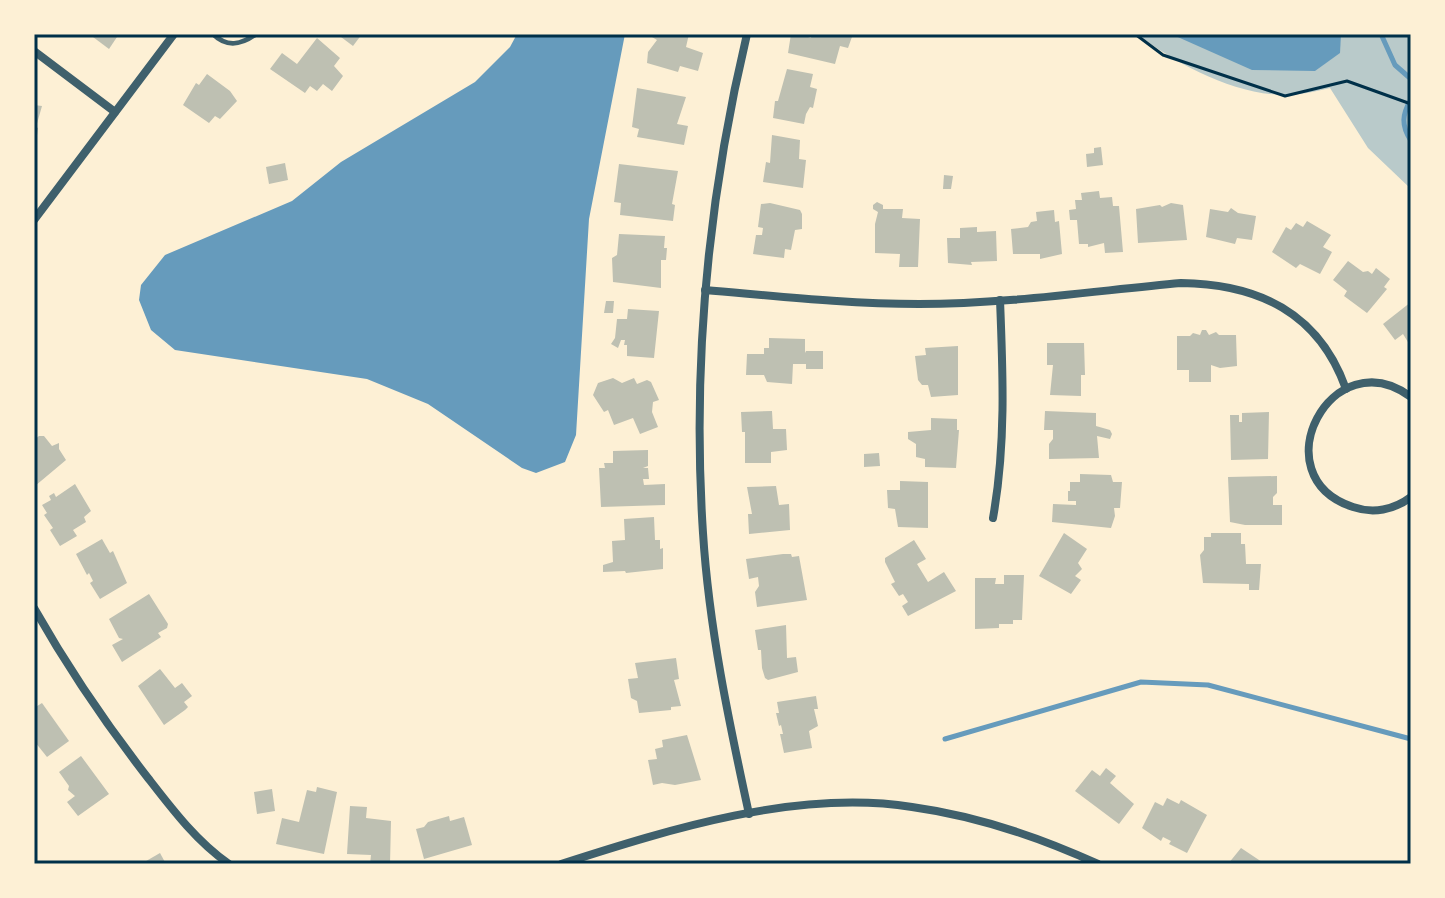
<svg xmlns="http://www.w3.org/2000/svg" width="1445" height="898" font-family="'PT Sans Narrow',sans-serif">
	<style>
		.green { fill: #b9caca }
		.water { fill: #669bbc }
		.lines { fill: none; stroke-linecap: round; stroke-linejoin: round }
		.stream { stroke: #669bbc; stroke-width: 5 }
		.building { fill: #bec0b2 }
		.path { stroke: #003049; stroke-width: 3 }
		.service { stroke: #3f606c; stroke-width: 5 }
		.minor { stroke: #3f606c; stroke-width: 8 }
		.neatline { fill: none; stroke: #003049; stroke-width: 3 }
	</style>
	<rect width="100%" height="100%" fill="#fdf0d5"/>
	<path class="green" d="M1137,34h274v155l-43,-41 -38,-60c-10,2 -21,5 -31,6 -54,7 -120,-28 -162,-60z"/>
	<g class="water">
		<path d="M517,34h108l-36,185 -13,216 -11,27 -29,11 -14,-5 -94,-64 -61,-25 -192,-29 -24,-20 -12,-30 2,-15 24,-30 127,-54 49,-39 134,-80 35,-35z"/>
		<path d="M1171,34h170l-1,19 -25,18 -63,-1z"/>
	</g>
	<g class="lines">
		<g class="stream">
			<path d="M1381,34l14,31 16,14"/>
			<path d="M1411,99c-9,16 -10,26 0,42"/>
			<path d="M945,739l196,-57 67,3 203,54"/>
		</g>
	</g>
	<g class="building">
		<path d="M89,34h30l-10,15z"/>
		<path d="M337,34h25l-9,12z"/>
		<path d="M647,34h42l-3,13 17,6 -5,18 -18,-5 -2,6 -31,-9 1,-11 9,-12z"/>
		<path d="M791,34h15l-1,2 6,2 1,-4h41l-5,14 -8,-2 -5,18 -47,-11z"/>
		<path d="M317,38l23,20 -6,8 9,10 -11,15 -9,-7 -6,7 -7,-5 -5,7 -35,-24 12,-16 15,11z"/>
		<path d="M787,69l26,5 -3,13 7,2 -4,19 -3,-1 -4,7 -2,10 -31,-6 2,-17h3z"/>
		<path d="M207,74l23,17 7,10 -17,18 -5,-3 -6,7 -26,-18 13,-22 3,2z"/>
		<path d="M637,88l49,9 -9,27 11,2 -4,19 -47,-8 2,-8 -7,-2z"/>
		<path d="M34,105l8,1 -6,21 2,1 -2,15z"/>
		<path d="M772,135l28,5 -1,19 7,1 -3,28 -40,-6 3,-20 4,1z"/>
		<path d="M1101,147l2,18 -16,2 -1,-13 8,-1v-5z"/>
		<path d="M285,163l3,17 -19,4 -3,-17z"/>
		<path d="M619,164l59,7 -6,33 3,1 -2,16 -53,-6 1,-12 -7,-1z"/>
		<path d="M944,175l9,1 -2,13h-8z"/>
		<path d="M1099,191l1,7 12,-1 1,9h6l4,46 -18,1 -1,-10 -16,4v-3h-9l-2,-24h-7l-1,-10 7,-1 -1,-9h7l-1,-7z"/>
		<path d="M877,202l6,3v4h20l-1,9 18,1 -2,48h-19l1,-13 -25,-1v-29l3,-12 -5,-3v-4z"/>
		<path d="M770,203l30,7 2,4v15l-7,1 -4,20 -6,-1 -1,9 -31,-4 3,-19h6l1,-7 -5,-1 3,-23z"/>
		<path d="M1171,203l12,2 4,35 -49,3 -2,-34 24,-4 2,2z"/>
		<path d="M1231,208l7,5 18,3 -4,24 -15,-2 -2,6 -29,-7 4,-28 18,3z"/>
		<path d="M1054,210l1,12 4,-1 3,33 -22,5v-5h-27l-2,-25 17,-2 3,-5 6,-1 -1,-9z"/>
		<path d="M1307,221l24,14 -8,12 9,5 -12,22 -20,-10 -4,4 -24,-16 14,-25 5,3 5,-7 7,4z"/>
		<path d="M977,227v5l19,-1 1,30 -26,1 1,3 -24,-2 -1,-25h13v-10z"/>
		<path d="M619,234l46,2 -1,12h3l-1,12h-5v28l-48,-6 -1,-24 5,-3z"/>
		<path d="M1348,261l15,11 5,-1 4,3 4,-6 14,11 -6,8 3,2 -20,24 -23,-17 3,-5 -14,-11z"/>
		<path d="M606,301h8l-1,12h-9z"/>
		<path d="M1411,302v45l-8,-13 -8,6 -12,-16z"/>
		<path d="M628,309l31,2 -5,47 -27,-2v-11h-3l1,-5h-4l-3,8 -7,-4 4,-6 2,-19h10z"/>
		<path d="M1202,330h4l3,5 7,-3 3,3h17l1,31 -17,2 -9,-3v17h-22v-12h-12v-34h13l3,-3 7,2z"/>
		<path d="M769,338l36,1v14l1,-2h17v18h-17v-5h-13l-1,20 -25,-2 -3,-7h-18l1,-21h17v-6h5z"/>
		<path d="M1047,343h37l1,32h-4v21l-31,-1 3,-30h-6z"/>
		<path d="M958,346v49l-27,2 -3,-12h-6l-4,-5 -3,-24 11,-1 -1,-7z"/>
		<path d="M613,378l9,5 12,-5 3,6 10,-4 4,2 8,18 -6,2 -1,10 6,15 -18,7 -7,-16 -19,7 -6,-15 -4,2 -11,-17 5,-12z"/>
		<path d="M772,411l1,18h13l1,21 -16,2v11h-26v-31h-3l-1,-20z"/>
		<path d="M1045,411l51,2v13l14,4 2,4 -2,5 -13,-3 2,22 -50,1v-15l4,-5v-9h-9z"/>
		<path d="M1269,412l-1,47 -37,1 -1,-45h9v7h3v-9z"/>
		<path d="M931,418l26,1v11h2l-3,38 -31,-1v-8l-9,-2v-13l-8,-5v-7l23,-2z"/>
		<path d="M39,436h5l8,10 7,-3v6l7,11 -31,26 -1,-46z"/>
		<path d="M648,450v16l-5,2h5l1,11h-6l1,6 21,-1v21l-64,2 -2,-39h6l-1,-5h9v-12z"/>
		<path d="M879,453l1,13 -16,1v-13z"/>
		<path d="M1080,474l31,1 2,7h9l-2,26h-6l1,8 -4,12 -59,-6 1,-18 23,1v-4h-8v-10h2v-9h10z"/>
		<path d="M1277,476v17l-4,4v8h9v20h-37l-15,-3 -2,-45z"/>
		<path d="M900,481l28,1v46l-30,-1 -3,-18 -7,-1 -1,-18h13z"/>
		<path d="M75,484l16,27 -7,6 2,5 -13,8 4,6 -17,10 -10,-16 3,-2 -9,-13 3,-2 -5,-8 9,-5 -2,-4 5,-3 2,4z"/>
		<path d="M776,486l3,19 10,-1 1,26 -41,4 -1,-20h4l-5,-27z"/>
		<path d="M654,517l1,23h5v9l3,-1v21l-37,4 -1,-2 -22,1v-7l10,-3 -1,-21 13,-1 -1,-21z"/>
		<path d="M1064,533l23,16 -9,14 4,6 -7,7 6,4 -10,14 -32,-18z"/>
		<path d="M1211,533h30v11h4l1,20h15l-2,26h-10v-6l-46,-1 -3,-28 4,-5v-13h7z"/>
		<path d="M102,539l8,14 3,-2 14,32 -27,16 -10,-16 3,-2 -4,-8 -2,2 -11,-21z"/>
		<path d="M914,540l12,19 -9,5 11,18 16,-10 12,19 -48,25 -6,-10 6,-4 -5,-8 -4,2 -8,-12 4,-2 -10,-20v-4z"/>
		<path d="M783,554h8l1,3 7,-1 8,44 -50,7 -2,-15 4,-6 -1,-9 -9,2 -3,-20z"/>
		<path d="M1004,575h20l-2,45h-9v4h-14v4l-24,1v-51h21l-1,6h9z"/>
		<path d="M149,594l19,30 -1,4 -9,5 3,4 -39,25 -10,-17 11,-6 -4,-1 -10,-19z"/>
		<path d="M786,625l1,33 9,-1 2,15 -30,8 -3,-2 -3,-10 -1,-18h-3l-3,-20z"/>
		<path d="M676,658l3,21 -5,1 7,26 -10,1v3l-32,3 -2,-12 -6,-3 -3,-19 10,-1 -3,-15z"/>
		<path d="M160,669l15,19 7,-5 10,13 -8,6 4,5 -3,3 -21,15 -26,-39z"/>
		<path d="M816,696l2,13h-4l4,17 -9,5 3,17 -28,5 -4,-19h3l-2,-9 -2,1 -3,-13h3l-2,-11z"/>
		<path d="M42,703l27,38 -22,16 -12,-15 -1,-7v-27z"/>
		<path d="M687,735l14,45 -26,5 -13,-2 -9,2 -5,-25 9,-1 -2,-10 8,-2 -1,-7z"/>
		<path d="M81,756l28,38 -31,22 -11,-14 8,-6 -7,-6 1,-4 -10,-14z"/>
		<path d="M1106,768l10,8 -6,7 24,21 -15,20 -44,-33 17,-21 8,6z"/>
		<path d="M317,787l20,5 -13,62 -48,-10 6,-26 17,4 8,-32 9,2z"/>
		<path d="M272,789l3,22 -18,3 -3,-22z"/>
		<path d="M1167,798l12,6 2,-4 26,15 -20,38 -18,-9 2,-3 -8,-4 -2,4 -19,-13 13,-26 8,4z"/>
		<path d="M350,806l17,1 -1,11 25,3 -1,43h-20l1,-9 -24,-1z"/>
		<path d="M449,816l1,5 14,-4 8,28 -48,14 -8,-30 8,-2 4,-5z"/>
		<path d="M1241,848l24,16h-37z"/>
		<path d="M160,853l6,11h-25z"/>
	</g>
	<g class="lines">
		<path class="path" d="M1135,34l28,21 122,41 62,-15 64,23"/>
		<path class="service" d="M213,34c14,14 28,11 43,0"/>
		<g class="minor">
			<path d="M747,34c-39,164 -55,331 -44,499 6,95 26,189 46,281"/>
			<path d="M34,51l81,61"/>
			<path d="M34,220l140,-186"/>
			<path d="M705,290c71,6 142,14 214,14 87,0 175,-13 262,-21 78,1 138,30 165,106"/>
			<path d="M1411,397c-79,-59 -152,79 -58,110 20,7 41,3 58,-10"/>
			<path d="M993,518c13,-73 10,-144 7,-218"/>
			<path d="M34,608c34,60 72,116 114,170 24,31 49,64 81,86"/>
			<path d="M561,864c109,-35 236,-75 351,-57 65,9 127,30 186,57"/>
		</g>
	</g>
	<rect width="1445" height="898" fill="none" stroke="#fdf0d5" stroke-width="72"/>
	<rect x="36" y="36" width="1373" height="826" class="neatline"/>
</svg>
